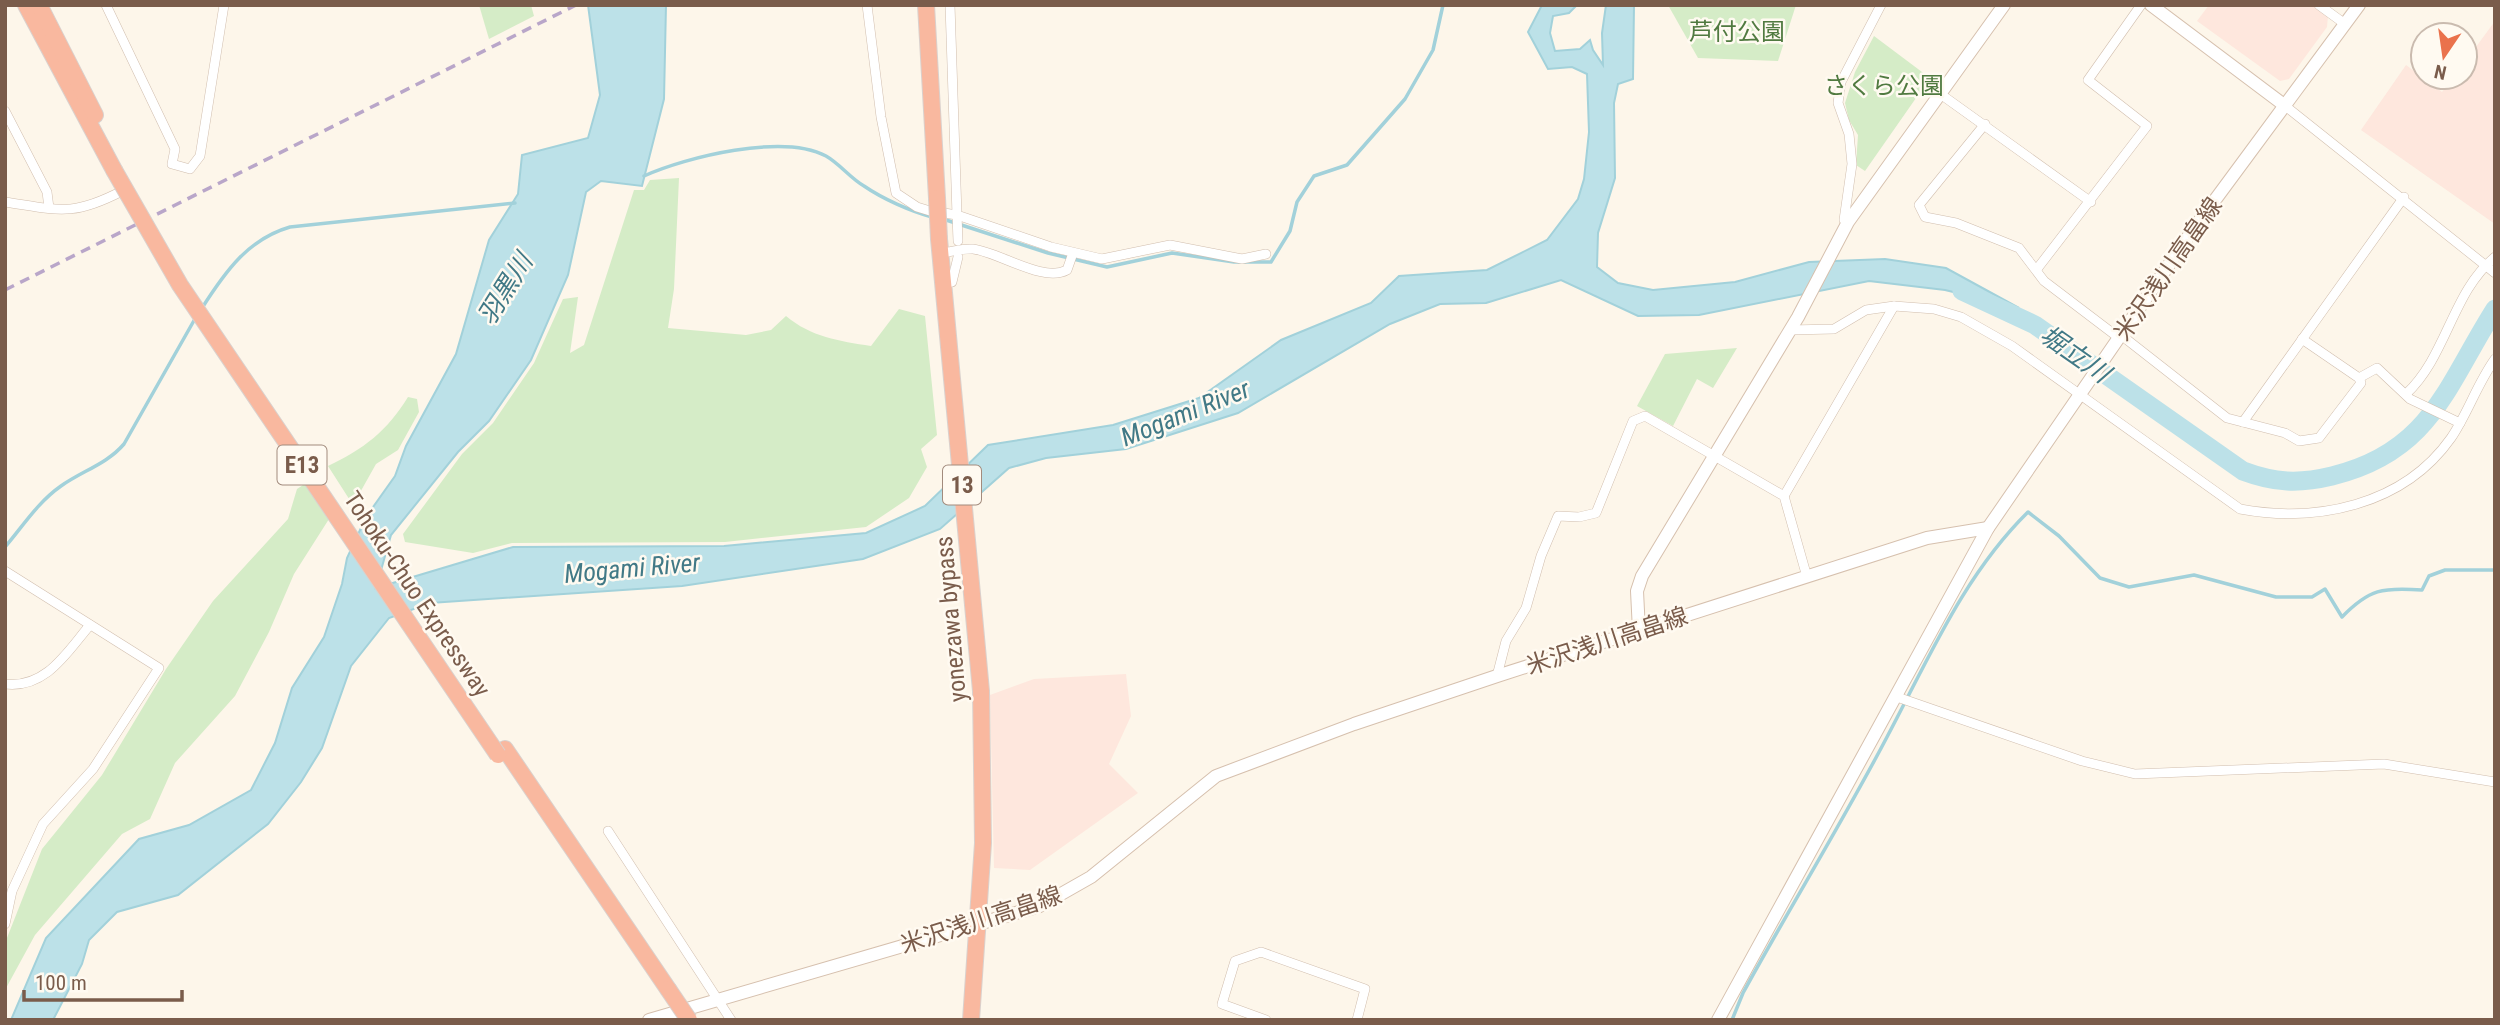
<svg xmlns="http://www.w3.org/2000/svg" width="2500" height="1025" font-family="'Roboto Condensed','Noto Sans JP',sans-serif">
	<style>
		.commercial { fill: #fee7dd }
		.green { fill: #d5ecc7 }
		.water { fill: #bce1e8; stroke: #a2d1da; stroke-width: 2 }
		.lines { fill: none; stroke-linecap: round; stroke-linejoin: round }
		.stream { stroke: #a2d1da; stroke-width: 3.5 }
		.river { stroke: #bce1e8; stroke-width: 19 }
		.street-casing { stroke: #d1beae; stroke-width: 10 }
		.secondary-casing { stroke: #d6c0ae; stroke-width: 14 }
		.highway-casing { stroke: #dad1cd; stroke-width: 18 }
		.street { stroke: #fff; stroke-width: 9 }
		.secondary { stroke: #fff; stroke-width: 12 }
		.highway { stroke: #f9b89f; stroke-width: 16 }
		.rail { stroke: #b9a6c9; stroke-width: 3.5; stroke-dasharray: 10 7; stroke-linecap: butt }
		.highway-bridge-casing { stroke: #dad1cd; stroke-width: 18; stroke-linecap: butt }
		.highway-bridge { stroke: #f9b89f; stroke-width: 16 }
		.labels { text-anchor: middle; stroke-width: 5; stroke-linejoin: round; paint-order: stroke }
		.shield { fill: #fffaf1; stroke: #a28b7d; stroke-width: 2 }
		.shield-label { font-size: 23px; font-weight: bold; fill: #7a5c4b }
		.park-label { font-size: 24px; fill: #507a40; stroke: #fffaf1 }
		.street-label { font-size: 24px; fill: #7a5c4b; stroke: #fffaf1 }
		.water-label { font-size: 26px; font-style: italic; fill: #417986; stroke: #fffaf1 }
	</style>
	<rect width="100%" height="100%" fill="#fdf6ea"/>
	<g class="commercial">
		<path d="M2209,5h104l15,11 -1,11 -38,52 -9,2 -83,-60z"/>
		<path d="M2495,21v203l-134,-94 45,-65 36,27 12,-15h11v-15z"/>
		<path d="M1126,674l5,42 -22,48 29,29 -108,77 -36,-2 -4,-173 44,-16z"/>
	</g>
	<g class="green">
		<path d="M479,5h52l3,11 -45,23z"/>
		<path d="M1668,5h128l-18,56 -80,-3z"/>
		<path d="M1874,36l56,42 -65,93 -9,-6 2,-30 -9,-15 -4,-17 10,-31z"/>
		<path d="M679,178l-5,111 -6,39 78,7 25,-5 15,-14c25,21 53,25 85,30l28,-37 26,7 12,119 -16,14 6,18 -18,31 -43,29 -141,15 -213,1 -39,10 -68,-11 -2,-8 59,-80 31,-31 41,-60 29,-64 15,-2 -8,56 14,-8 50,-155h10l6,-10z"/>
		<path d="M1737,348l-24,40 -16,-9 -24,47 -36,-20 28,-52z"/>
		<path d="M408,397l9,2 2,13 -21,38 -22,14 -23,41 -25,-39c36,-17 59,-35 80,-69z"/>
		<path d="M306,483l23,36 -35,55 -25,58 -34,64 -60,67 -25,56 -28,15 -87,101 -30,55v-47l37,-94 60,-74 64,-106 47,-68 75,-82 9,-30z"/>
	</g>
	<path class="water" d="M588,5h78l-2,94 -22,87 -41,-5 -15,11 -18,83 -37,85 -42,61 -31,31 -67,83 -15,53 137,-41 211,-1 142,-13 59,-27 63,-61 125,-20 86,-27 82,-58 90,-37 28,-27 88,-6 60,-30 31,-41 6,-20 5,-47 -2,-58 -15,-7 -24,2 -20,-37 14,-27h35l-8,8 -16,3 -3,17 5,18 25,-2 10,-9 3,10 10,15 -1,-32 4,-28h28l-1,74 -15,5 -4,19 1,75 -17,55 -1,34 21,16 35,7 82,-8 74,-20 76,-3 61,9 73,40 -74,-18 -76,-9 -170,34 -61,1 -77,-36 -75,23 -46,1 -50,20 -152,89 -112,36 -80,9 -37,10 -69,61 -77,30 -181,27 -252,17 -41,15 -38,48 -29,82 -21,34 -33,42 -90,71 -61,17 -28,28 -7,24 -29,56h-42l35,-82 93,-99 50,-14 62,-35 24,-47 17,-55 32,-51 18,-53 5,-26 19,-41 29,-41 11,-30 50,-92 33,-114 29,-46 4,-39 66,-17 12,-43z"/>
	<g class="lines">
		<g class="stream">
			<path d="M644,176c42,-19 139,-43 182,-20 14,8 24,22 38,30 19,13 46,25 68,31"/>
			<path d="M943,219l105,34 59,14 65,-14 62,9h37l19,-31 7,-29 17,-26 33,-11 58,-66 28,-49 10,-45"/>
			<path d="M202,308c23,-36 46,-69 88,-81l225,-24"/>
			<path d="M5,547c18,-21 33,-45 56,-61 21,-15 46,-22 63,-42l72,-127"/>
			<path d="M1732,1020l11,-27c47,-86 99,-170 144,-256 42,-79 77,-162 141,-225l31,24 41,42 29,9 65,-12 82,22h36l13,-8 17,28c27,-28 41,-30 80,-27l7,-14 16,-6h50"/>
		</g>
		<path class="river" d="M1962,291l73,34 208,146c32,12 56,13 89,5 99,-24 114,-90 163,-167"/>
		<g class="street-casing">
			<g id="street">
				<path d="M106,5l69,144 -3,15 18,5 10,-13 24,-151"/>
				<path d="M867,5l14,112 15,76 21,14 13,4"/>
				<path d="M950,5l7,210 94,32 51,12 68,-14 72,14 24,-5"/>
				<path d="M2319,5l26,19"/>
				<path d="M1939,93l152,109"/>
				<path d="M2284,105l211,168"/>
				<path d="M5,111l42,81 2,16"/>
				<path d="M1985,124l-66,81 6,12 31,6 63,25 25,33 75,57"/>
				<path d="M5,202c53,8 67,15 117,-11"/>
				<path d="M944,213l13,2 1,26"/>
				<path d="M1848,222l-4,-2 8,-56 -3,-30 -11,-31 3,-21 40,-77"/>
				<path d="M941,253c10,-1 22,-5 32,-4 26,3 70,34 94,21l6,-17"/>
				<path d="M2037,269l110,-143 -59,-46 53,-75"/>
				<path d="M944,283l8,-1 6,-25"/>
				<path d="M1790,330l44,-1 32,-19 28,-4 40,3 27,8 51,29 228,163c76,14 163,-3 211,-71 17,-25 26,-54 44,-79"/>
				<path d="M2121,335l106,83 58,15 14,8 20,-3 42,-55 -2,-5"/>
				<path d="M2302,339l57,39 18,-10 33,31 50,24"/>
				<path d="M2406,394c41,-38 46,-102 89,-137"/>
				<path d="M2243,422l161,-225"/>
				<path d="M1784,496l110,-190"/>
				<path d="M5,571l154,97 -66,101 -50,55 -31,67 -7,33"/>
				<path d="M1497,676l9,-35 20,-33 15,-52 17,-40 21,1 17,-4 37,-92 12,-5 139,80 23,81"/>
				<path d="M5,684c41,5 62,-32 85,-59"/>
				<path d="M1897,697l185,64 53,13 249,-10 111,18"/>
				<path d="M608,831l123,189"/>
				<path d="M1266,1020l-44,-16 13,-43 26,-9 104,37 -8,31"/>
			</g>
		</g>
		<g class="secondary-casing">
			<g id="secondary">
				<path d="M2151,5l133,100"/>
				<path d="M1639,631l-2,-40 5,-15 156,-259 50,-95 156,-217"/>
				<path d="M649,1020l391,-114 51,-29 125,-101 138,-52 143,-48 430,-138 61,-10"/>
				<path d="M1718,1020l270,-492 207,-301 164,-222"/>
			</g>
		</g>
		<g class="highway-casing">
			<g id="highway">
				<path d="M26,5l88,165"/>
				<path d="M39,5l56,110"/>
				<path d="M926,5l11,193"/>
				<path d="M939,239l42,452 2,152 -12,177"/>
				<path d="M505,749l163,240"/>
			</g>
		</g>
		<use href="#street" class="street"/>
		<use href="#secondary" class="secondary"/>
		<use href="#highway" class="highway"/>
		<path class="rail" d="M5,290l571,-285"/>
		<g class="highway-bridge-casing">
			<g id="highway-bridge">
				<path d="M114,170l66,115 318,470"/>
				<path d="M937,198l2,41"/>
				<path d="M668,989l21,31"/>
			</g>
		</g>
		<use href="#highway-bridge" class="highway-bridge"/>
	</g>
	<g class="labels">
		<g class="shield">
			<rect x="277.5" y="445.5" width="49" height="39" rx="5"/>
			<rect x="943" y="465.5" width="38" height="39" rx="5"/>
		</g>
		<g class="shield-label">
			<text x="302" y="473">E13</text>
			<text x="962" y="493">13</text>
		</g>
		<g class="park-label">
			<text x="1737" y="40">芦付公園</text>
			<text x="1884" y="94">さくら公園</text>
		</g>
		<g class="street-label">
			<text transform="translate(2168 269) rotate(-55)" y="8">米沢浅川高畠線</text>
			<text transform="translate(417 594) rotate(56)" y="8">Tohoku-Chuo Expressway</text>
			<text transform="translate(951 619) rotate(-95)" y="8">yonezawa bypass</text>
			<text transform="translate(1607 641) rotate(-18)" y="8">米沢浅川高畠線</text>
			<text transform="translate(981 920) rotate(-18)" y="8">米沢浅川高畠線</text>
		</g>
		<g class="water-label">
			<text transform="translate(505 289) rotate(-58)" y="9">羽黒川</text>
			<text transform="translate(2075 354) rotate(35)" y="9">堀立川</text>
			<text transform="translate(1185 413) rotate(-22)" y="9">Mogami River</text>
			<text transform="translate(632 568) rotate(-5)" y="9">Mogami River</text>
		</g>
	</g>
	<rect width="2500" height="1025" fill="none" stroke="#7a5c4b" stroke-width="14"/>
	<g transform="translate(2444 56) rotate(193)"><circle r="33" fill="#fffaf1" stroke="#cabbaf" stroke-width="2"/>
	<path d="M0-5L12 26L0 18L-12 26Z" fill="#ea724c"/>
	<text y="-10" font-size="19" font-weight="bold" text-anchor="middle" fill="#7a5c4b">N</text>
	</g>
	<path d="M24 990v10h158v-10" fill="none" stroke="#7a5c4b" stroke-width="3.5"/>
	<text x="35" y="990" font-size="21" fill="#7a5c4b" stroke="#fffaf1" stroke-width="5" paint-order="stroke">100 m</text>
</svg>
